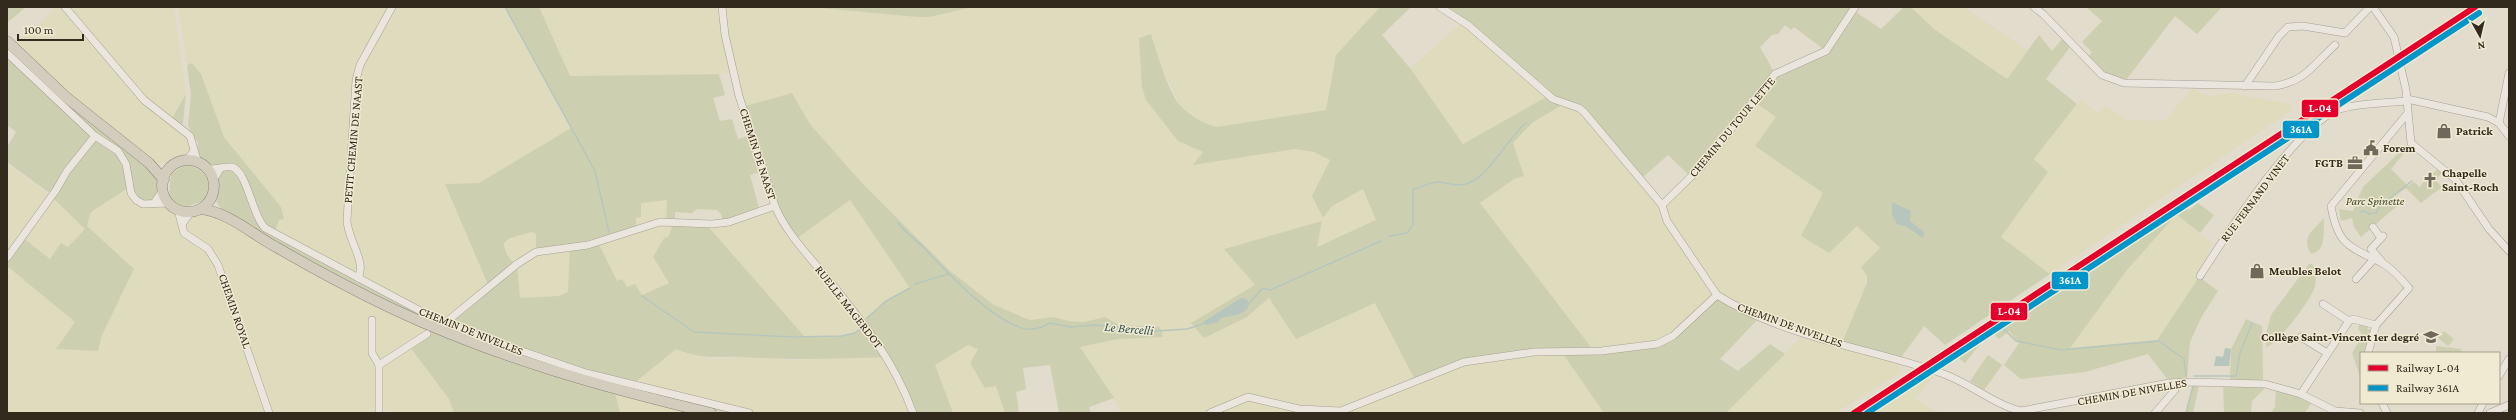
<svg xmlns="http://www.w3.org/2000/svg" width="2516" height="420" font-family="'Crimson Pro',serif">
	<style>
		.farmland { fill: #dfdbbd }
		.green { fill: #cdd0b0; fill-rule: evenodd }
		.water { fill: #b7c6bd }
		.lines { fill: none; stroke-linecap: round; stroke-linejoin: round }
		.stream { stroke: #b7c6bd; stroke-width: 1.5 }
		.minor-casing { stroke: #a6a195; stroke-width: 8 }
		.highway-casing { stroke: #8c867b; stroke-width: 11 }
		.minor { stroke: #eae6dd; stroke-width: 7 }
		.highway { stroke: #d3cdbd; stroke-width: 10 }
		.rail-1-casing { stroke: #f1ead2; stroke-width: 9 }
		.rail-2-casing { stroke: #f1ead2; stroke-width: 9 }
		.rail-1 { stroke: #e4002b; stroke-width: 6 }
		.rail-2 { stroke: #0096ca; stroke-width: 6 }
		.labels { text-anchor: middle; stroke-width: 3; stroke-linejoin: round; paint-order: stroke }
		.street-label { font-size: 12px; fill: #332a1e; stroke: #f1ead2 }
		.poi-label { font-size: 12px; font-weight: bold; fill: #332a1e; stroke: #f1ead2; text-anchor: start }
		.park-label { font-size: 12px; font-style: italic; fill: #414d27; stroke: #f1ead2 }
		.water-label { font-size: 13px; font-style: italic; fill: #2f5151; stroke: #f1ead2 }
		.line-badge { stroke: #f1ead2; stroke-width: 1.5 }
		.badge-label { font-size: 11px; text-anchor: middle; font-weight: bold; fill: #fff }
	</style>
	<rect width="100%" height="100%" fill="#e1dccb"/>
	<g class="farmland">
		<path d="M57,7h117l12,87 -3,8 -12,18 -37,-28 52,43 6,13 -4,7 -19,9 -15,-2 -50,-36 -89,-81z"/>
		<path d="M178,7h327l66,121 -92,55 -34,1 44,103 -44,36 -87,-45 1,-14 -2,6 -3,2 -79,-41 6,-24 -57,-70 -32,-74 -5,2z"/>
		<path d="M539,7h271l107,10h12l44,-10h407l-44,48 -10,55 -109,17 -11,-3 -26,-19 -17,-35 -12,-36 -12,4 3,49 4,13 32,41 25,11 -9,12 101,-15 19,3 16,8 -18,36 11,22 8,-12 32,-18 14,32 -60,27 5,-26 -98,27 31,37 -64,38 56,-6 22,-19 28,40 78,-35 41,79 43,-19 106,-12v6l39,56h-481l-43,-66 38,-8 45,-2 -3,-10 -41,-2 -14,-8 -21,5 -16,-1 -14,-4 -24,3 -36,-15 -44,-34 -88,-88 -52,-59 -12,-21 -56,4 -9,-34 -163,3z"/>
		<path d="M1911,7h52l65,44 -21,28 -73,-50z"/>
		<path d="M1463,22l85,74 -85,48 -53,-76z"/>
		<path d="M2191,87h5l1,4 6,3 9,2 17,-3 61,11 3,5 -243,165 -49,-37 47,-65 -14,-13 47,-59 18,14 7,-8 21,14 38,1 26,-31z"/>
		<path d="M1753,101l23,16 -21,29 68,47 58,56 -20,18 6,9 -2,12 34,74v12l-64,39h-109l79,-80 -45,-16 -91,22 -75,12 -114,-148 34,-24 10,-3 -11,-33 20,-21 31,-18 12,3 86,98 29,-28z"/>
		<path d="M7,164l44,32 34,33 -17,18 -7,-4 -11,17 -43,-2z"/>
		<path d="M128,188l6,14 4,3 7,3 22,-2 10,7 3,15 31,28 55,157h-259v-147l68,56 -19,27 42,2 4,-16 32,-66 -47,-43 4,-14z"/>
		<path d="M667,200l7,22 -6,15 -4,1 -8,16 13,29 -27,12 -25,-14 -19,-39 38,-25h5l-1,-14z"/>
		<path d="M850,200l60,88 -24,13 -24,21 2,3 -14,10 -46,2 -98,-113 69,-18 21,33z"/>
		<path d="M199,213h13l221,118 -23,17 39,51 5,14h-63v-3h-12v3h-108l-51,-150 -34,-32v-8l6,-8z"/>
		<path d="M2176,215l36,29 -4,7 3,3 -14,26 -40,60 -88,8 58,-78z"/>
		<path d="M532,231l4,3v14h34l-1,44 -11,4 -38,2 -3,-34 -5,-3 -8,-12v-6l5,-5z"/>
		<path d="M968,345l11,4 -9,14 15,25 11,-3 9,28 -54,-2 -17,-46z"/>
		<path d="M676,349l19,7 20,3 23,-2 55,3 95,-3 25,56h-164l-117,-28z"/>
		<path d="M1925,370l11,3 -21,26 24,14h-80z"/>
		<path d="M615,393l84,20h-79z"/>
	</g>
	<g class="green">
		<path d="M7,7h19l-19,16z"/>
		<path d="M505,7h34l31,69 149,-2 6,21 -12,3 7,23 12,-2 6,20 13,-4 -9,-28 50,-14 18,31 52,59 88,88 44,34 36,15 24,-3 14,4 16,1 21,-5 14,8 41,2 3,10 -45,2 -38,8 34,51 -25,9 2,6h-32l-9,-48 -27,3 3,21 -10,3 3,21h-14l-9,-27 -11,2 -15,-25 8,-14 -10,-4 -33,20 18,48h-40l-26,-56c-48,2 -97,3 -146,0 -25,-1 -40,3 -65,-8l-44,36 -187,-62 44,-36 -44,-103 34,-1 92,-55zM764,171l13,41 19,27 54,-39 60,88 -24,13 -24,21 2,4c-16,14 -38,11 -59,11l-99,-113 -31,-4v-8l17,1 5,-4 20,1 4,4 2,9 37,-11 -10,-37zM667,200l-1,22h8l-6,15 -4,1 -11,19 16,26 -27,12 -7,-11 -8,3 -5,-8 -5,2 -19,-39 38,-13v-11l5,-1v-14zM532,232l4,2v14l4,3 30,-3 -2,44 -10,4 -38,2 -3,-34c-8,-4 -13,-13 -13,-21l6,-5z"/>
		<path d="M810,7h163l-44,10h-12z"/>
		<path d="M1380,7h31l-29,28 28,33 53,76 85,-48 -39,-37 -69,-52h415l-2,3 28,19 23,-22h7l23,22 73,50 32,-44 13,16 11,-13 7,9 -24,32 31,25 -43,55 14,13 -47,65 49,37 -105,71 -21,-19 -24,33 -59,-14 26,-62v-7l-6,-9 19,-19 -23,-22 -28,27 -28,-17 22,-43 -68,-47 21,-29 -23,-16 -62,76 -23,-22 -26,23 -58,-66 -20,-8 -31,18 -20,21 11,33 -10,3 -34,24 114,148 69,-9 54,-47 43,22 -40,42 18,12 32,-27 15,10 -59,59h-122l-39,-56v-5l-87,7 -62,23 -41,-79 -79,36 -27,-41 -22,19 -43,21 -13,-15 64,-38 -31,-36 98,-28 -5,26 59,-27 -13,-31 -31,17 -9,12 -11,-22 18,-36 -16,-8 -19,-3 -102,16 10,-13 -25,-11 -32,-41 -4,-13 -3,-49 12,-4c5,16 18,60 29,71 9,10 24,19 37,22l109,-17 10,-55zM1785,25l6,5 3,-3 32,24 -51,23 -15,-27 12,-12 6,-1z"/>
		<path d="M2086,7h134l1,1 -24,26 -22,-18 -49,64 -21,-6 -17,-17 4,-5 -10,-10 20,-21z"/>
		<path d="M7,45l149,130 4,11 -6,14 -6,2 -13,-5 -6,-30 -33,-34 -89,-81z"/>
		<path d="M7,56l84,80 -39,56h-4l-41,-30v-15l9,-15 -9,-7z"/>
		<path d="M192,63l9,11 23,63 57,70 3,12 -5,1 -4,11 -11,-7 -23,-54 -33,-4 -7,-6 -4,-8 1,-9 -10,-17 3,-31 -4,-30z"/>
		<path d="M186,94l-3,29 -3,2 -9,-5z"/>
		<path d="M97,141c23,3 27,29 31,47l-37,24 -4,14 47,43 -32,66 -4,16 -42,-2 19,-27 -68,-56v-7l16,-21 27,21 11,-16 7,4 17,-18 -33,-32 41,-54z"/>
		<path d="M2407,145l2,2 -18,22 17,17 6,-4 6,5 4,-6 15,-13 4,3 -7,9 6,7 -21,16 -15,-15 -14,10 6,7 -37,32 -7,-10 -2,-9 -11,3 -2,-12 14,2 10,-24z"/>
		<path d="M184,165c17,-1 36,20 21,35 -2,1 -18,7 -21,7l-9,-4 -6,-8 2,-21z"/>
		<path d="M225,170h9c13,17 13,40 26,57l228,115 63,22 189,49h-16l-103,-25 -148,-47 -114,-51 -117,-66 -21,-15 -6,-10 2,-19 4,-8z"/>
		<path d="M2198,203l16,12 -14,18 -28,-22 9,-7 8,6z"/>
		<path d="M2169,209l7,6 -49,55 -57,78 87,-8 40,-60 1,-4 20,15 -16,25 -12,26 -3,37 -19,1 -20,-26 -63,18 -64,7 -17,-14 15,-22 -10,-12 -10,8 -6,-5 1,-3 -6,3 -23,29 -14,-10z"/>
		<path d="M2324,218c-1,14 3,32 -13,36 -10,-18 1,-22 13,-36z"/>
		<path d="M2309,264h3l5,7c-1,5 -1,10 -2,15 -3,13 -37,58 -49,61l1,-17 4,-15z"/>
		<path d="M2246,319l16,7 1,55 -33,-1 1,-31z"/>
		<path d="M2360,324l9,2 -2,3 5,2 -6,22h-5v26l-9,-26 8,-13 1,-8 -3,-3z"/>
		<path d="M433,331l182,62 5,20h-166l-5,-14 -39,-52z"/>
		<path d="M2444,331l10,8 -6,7 -10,-8z"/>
		<path d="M2436,346l25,3v4h-25z"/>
		<path d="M1988,355l14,10 -18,25 -14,-9z"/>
		<path d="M2193,385h6l-6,28h-7z"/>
		<path d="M2223,385l40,2 2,1 -13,13 -1,12h-27z"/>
		<path d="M2276,388l36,14 -7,11h-34l4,-6z"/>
	</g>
	<g class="water">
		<path d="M1892,202l19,9 -1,10 14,11 -1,6 -16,-11 -10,-3 -5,-9z"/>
		<path d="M1241,298l6,1 2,5c-1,11 -19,12 -28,14l-3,4 -11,3 -4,-3z"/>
		<path d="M2225,348l6,1 -2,17h-15l2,-10 7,1z"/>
	</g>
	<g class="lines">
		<g class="stream">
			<path d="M505,7l90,164 14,61"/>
			<path d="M2360,212l4,-1 6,3 6,-1 5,-8 31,-24"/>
			<path d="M898,223c8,10 17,16 26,25 24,25 69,74 102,81 9,1 17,-2 24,-6l20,4 26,-2 61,6 30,-2 19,-6"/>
			<path d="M1389,236l18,-3 6,-8v-36c8,-1 14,-6 23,-7 10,0 20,5 30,2 24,-7 40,-45 60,-61"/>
			<path d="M915,284l33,-10"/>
			<path d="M642,296l52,36 99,5 49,-1 13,-3 7,-6"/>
			<path d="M1248,304l15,-16 7,2 111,-49"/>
			<path d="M867,318l19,-17 24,-13"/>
			<path d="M1998,323l18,18 45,9 98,-9 25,18 2,17"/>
			<path d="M2194,376h42l4,-23 12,-30"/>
			<path d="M2186,413l7,-27"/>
		</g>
		<g class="minor-casing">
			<g id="minor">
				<path d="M65,7l79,93 46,36 8,27"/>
				<path d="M1440,7l28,18 85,74 26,9 5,4 78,93 5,16 50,74"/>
				<path d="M2034,7l9,7 59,61 22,8 151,3c31,-5 38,-21 60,-41"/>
				<path d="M2373,7l21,30 12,53 5,53 44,36 34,50 20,22"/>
				<path d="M7,53l88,83 23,15 8,13 5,29 5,7 7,4 26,-1"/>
				<path d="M2245,86l34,-50 9,-9 15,-1 42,7 25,-26"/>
				<path d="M2407,99l81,18 11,6 10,13"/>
				<path d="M2499,123l10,-50"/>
				<path d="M186,161l8,-10"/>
				<path d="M207,169c8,1 17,-3 25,-2 15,4 20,48 33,61l163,87 47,20 111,38 163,40"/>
				<path d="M213,181l7,-12"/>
				<path d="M154,203l9,-13"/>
				<path d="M1662,205l39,-38 74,-93 51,-23 29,-44"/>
				<path d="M775,206c11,27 34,50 52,72 35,43 67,82 86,135"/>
				<path d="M178,210l6,23 24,16 10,16 51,148"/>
				<path d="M183,223l8,-11"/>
				<path d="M2373,227l8,11"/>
				<path d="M2383,236l-12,13 12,14"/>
				<path d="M7,258l49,-68 11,-19 28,-35"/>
				<path d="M2200,276c26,-41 94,-147 137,-166 19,-7 50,-7 70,-9"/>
				<path d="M358,278c9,-17 -11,-39 -11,-58l9,-140 4,-15 32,-58"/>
				<path d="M2356,279l18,-20"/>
				<path d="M2323,304l26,17"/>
				<path d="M372,320v33l7,12"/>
				<path d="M445,323l72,-59 19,-12 52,-7 72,-23 52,2 17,-2 46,-16 -36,-110 -14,-61 -3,-28"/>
				<path d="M2301,337l26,16"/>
				<path d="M2368,353l8,-28 33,-37c-8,-9 -17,-20 -27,-25 -33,-17 -44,-17 -51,-57l76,-92"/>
				<path d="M2499,376l10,-17"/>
				<path d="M2301,394l48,-73 4,-2 23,6"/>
				<path d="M2382,403l5,10"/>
				<path d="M379,413v-48l48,-31"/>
				<path d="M1210,413l38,-16 51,12 42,2 123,-49 70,-10 67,-1 56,-7 16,-8 44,-41c67,42 150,53 224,78 28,9 51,31 80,38l148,-28 22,-1 74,2 36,10 34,17 25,2"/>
				<path d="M2155,413l20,-23 1,-8"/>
				<path d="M2478,413l5,-10"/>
				<path d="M2490,413l19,-8"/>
			</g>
		</g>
		<g class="highway-casing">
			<g id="highway">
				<path d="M7,41l59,56 83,66 15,17"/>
				<circle cx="188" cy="186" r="26"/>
				<path d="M201,209c27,3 51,25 75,38 38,22 77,43 117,62 102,48 209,78 318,104"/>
			</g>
		</g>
		<use href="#minor" class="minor"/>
		<use href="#highway" class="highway"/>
		<g class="rail-1-casing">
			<path id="rail-1" d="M1854,413l621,-406"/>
		</g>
		<g class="rail-2-casing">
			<path id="rail-2" d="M1867,413l612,-400"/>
		</g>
		<use href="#rail-1" class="rail-1"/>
		<use href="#rail-2" class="rail-2"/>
	</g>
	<defs>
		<g id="shop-bare" transform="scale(1.2)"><path d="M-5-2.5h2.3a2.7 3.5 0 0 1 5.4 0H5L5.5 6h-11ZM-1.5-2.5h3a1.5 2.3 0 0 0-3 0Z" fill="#70685b" stroke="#f1ead2" stroke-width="2.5" paint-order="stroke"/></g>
		<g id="civic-bare" transform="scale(1.2)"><path d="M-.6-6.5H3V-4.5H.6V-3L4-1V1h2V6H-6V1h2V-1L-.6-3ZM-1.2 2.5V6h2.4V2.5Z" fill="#70685b" stroke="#f1ead2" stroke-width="2.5" paint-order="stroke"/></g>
		<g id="office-bare" transform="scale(1.2)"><path d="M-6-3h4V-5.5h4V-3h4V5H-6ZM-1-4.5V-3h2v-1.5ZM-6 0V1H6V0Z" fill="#70685b" stroke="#f1ead2" stroke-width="2.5" paint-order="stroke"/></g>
		<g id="church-bare" transform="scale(1.2)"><path d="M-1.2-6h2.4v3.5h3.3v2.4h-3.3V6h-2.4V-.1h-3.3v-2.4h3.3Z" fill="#70685b" stroke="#f1ead2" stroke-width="2.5" paint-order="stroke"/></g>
		<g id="school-bare" transform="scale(1.2)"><path d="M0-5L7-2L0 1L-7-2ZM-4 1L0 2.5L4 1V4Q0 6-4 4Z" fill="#70685b" stroke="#f1ead2" stroke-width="2.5" paint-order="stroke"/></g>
	</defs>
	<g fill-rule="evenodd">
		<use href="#shop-bare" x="2444" y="131"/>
		<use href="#civic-bare" x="2371" y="148"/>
		<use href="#office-bare" x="2355" y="163"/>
		<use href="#church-bare" x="2430" y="180"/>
		<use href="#shop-bare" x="2257" y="271"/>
		<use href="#school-bare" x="2431" y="337"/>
	</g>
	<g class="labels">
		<g class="street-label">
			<text transform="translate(1732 127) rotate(-50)" y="4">CHEMIN DU TOUR LETTE</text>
			<text transform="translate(353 140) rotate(-85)" y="4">PETIT CHEMIN DE NAAST</text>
			<text transform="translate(758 154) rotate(72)" y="4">CHEMIN DE NAAST</text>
			<text transform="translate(2255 198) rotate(-53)" y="4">RUE FERNAND VINET</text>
			<text transform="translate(849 307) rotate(52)" y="4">RUELLE MAGERDOT</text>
			<text transform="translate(235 311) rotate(71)" y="4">CHEMIN ROYAL</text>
			<text transform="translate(1790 325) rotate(20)" y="4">CHEMIN DE NIVELLES</text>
			<text transform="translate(471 331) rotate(22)" y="4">CHEMIN DE NIVELLES</text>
			<text transform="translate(2132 392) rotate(-10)" y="4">CHEMIN DE NIVELLES</text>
		</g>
		<g class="poi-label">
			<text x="2456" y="135">Patrick</text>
			<text x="2383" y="152">Forem</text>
			<text x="2343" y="167" text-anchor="end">FGTB</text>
			<text x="2442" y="177">Chapelle<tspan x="2442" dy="14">Saint-Roch</tspan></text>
			<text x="2269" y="275">Meubles Belot</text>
			<text x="2419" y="341" text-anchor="end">Collège Saint-Vincent 1er degré</text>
		</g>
		<g class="park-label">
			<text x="2375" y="205">Parc Spinette</text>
		</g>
		<g class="water-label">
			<text transform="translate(1129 328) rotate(5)" y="5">Le Bercelli</text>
		</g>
	</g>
	<g class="line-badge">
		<rect x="2301" y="99" width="38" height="19" rx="4" fill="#e4002b"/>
		<rect x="2282" y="120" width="38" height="19" rx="4" fill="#0096ca"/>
		<rect x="2051" y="271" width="38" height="19" rx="4" fill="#0096ca"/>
		<rect x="1990" y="302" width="38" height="19" rx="4" fill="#e4002b"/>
	</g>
	<g class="badge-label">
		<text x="2320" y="112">L-04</text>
		<text x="2301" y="133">361A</text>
		<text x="2070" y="284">361A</text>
		<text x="2009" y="315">L-04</text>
	</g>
	<rect width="2516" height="420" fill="none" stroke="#332a1e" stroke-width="16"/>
	<rect x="2360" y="352" width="140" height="52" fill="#f1ead2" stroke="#a59d8a"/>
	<rect x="2368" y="365" width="20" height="6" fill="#e4002b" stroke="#a59d8a"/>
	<text x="2396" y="372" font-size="12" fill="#332a1e">Railway L-04</text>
	<rect x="2368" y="385" width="20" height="6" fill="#0096ca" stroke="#a59d8a"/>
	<text x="2396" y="392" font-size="12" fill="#332a1e">Railway 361A</text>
	<g transform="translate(2480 36) rotate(172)" stroke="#f1ead2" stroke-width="3" paint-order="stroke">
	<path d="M0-3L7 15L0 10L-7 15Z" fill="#332a1e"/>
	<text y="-6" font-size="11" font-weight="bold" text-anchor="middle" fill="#332a1e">N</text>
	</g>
	<path d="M18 34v6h65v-6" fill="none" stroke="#332a1e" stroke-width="2"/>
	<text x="24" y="34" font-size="12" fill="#332a1e" stroke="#f1ead2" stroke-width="3" paint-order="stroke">100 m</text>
</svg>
